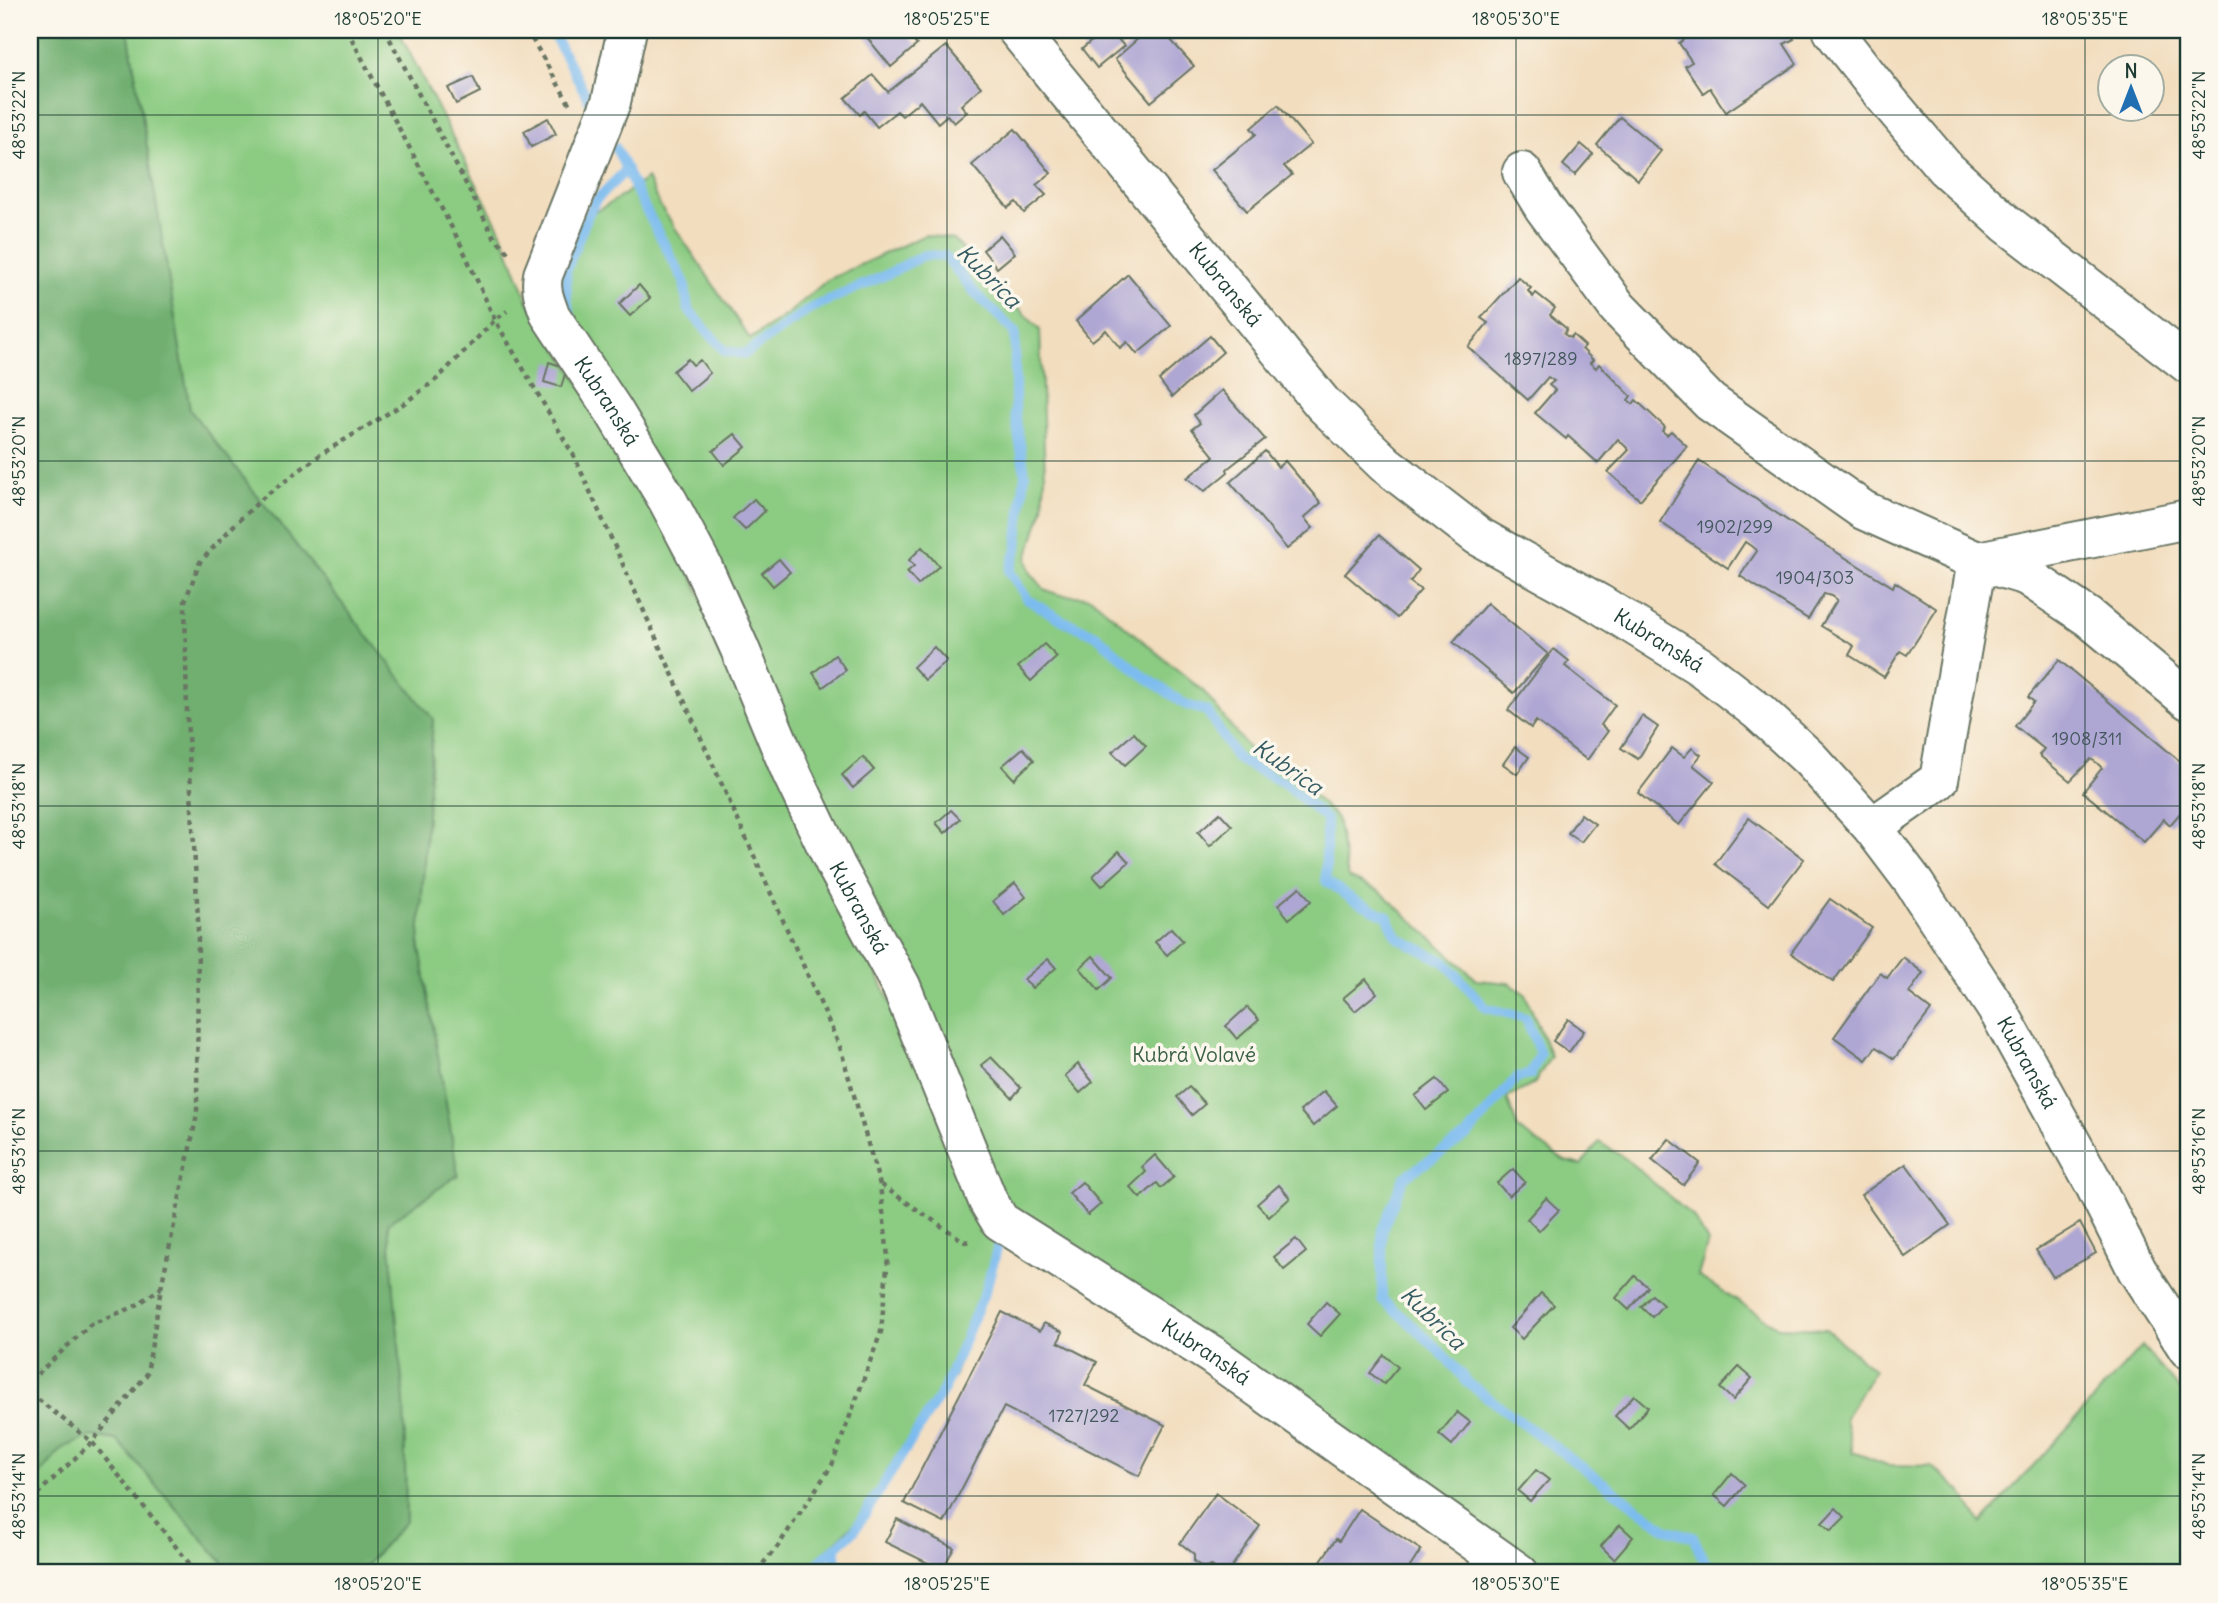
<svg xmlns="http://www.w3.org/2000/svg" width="2218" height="1603" font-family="Delius,sans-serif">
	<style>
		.green { fill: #8bcb82; stroke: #55845b; stroke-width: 2 }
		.forest { fill: #70af70; stroke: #487652; stroke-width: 2 }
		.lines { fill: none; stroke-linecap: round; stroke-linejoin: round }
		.stream { stroke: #7bbbef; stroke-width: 10 }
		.building { fill: #aea6d3 }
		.minor-casing { stroke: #697564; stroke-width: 42 }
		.tertiary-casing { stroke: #697564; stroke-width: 42 }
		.path { stroke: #697564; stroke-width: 4.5; stroke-dasharray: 5 5; stroke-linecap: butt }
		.minor { stroke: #fff; stroke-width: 38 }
		.tertiary { stroke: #fff; stroke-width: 38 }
		.ticks { fill: none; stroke: #1f3d34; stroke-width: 2; stroke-opacity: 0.45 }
		.labels { text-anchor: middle; stroke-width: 7; stroke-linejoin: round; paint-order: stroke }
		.number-label { font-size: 18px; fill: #43575c }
		.street-label { font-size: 21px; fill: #1f3d34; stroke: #fbf7ec }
		.park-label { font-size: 21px; fill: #3a6048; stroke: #fbf7ec }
		.water-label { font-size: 23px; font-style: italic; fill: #365c63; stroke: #fbf7ec }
		.neatline { fill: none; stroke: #1f3d34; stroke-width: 2.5 }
		.ticks-label { font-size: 18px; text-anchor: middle; fill: #1f3d34 }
	</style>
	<rect width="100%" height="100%" fill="#fbf7ec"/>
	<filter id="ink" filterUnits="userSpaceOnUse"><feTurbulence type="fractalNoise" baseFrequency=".0143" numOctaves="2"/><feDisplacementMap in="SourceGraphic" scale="14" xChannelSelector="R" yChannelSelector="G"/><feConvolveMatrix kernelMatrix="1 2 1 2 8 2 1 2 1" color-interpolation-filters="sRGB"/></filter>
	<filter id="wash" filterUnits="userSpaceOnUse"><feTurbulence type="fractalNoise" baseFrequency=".00686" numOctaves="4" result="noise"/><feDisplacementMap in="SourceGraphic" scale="28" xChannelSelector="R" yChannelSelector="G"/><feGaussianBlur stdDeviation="1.57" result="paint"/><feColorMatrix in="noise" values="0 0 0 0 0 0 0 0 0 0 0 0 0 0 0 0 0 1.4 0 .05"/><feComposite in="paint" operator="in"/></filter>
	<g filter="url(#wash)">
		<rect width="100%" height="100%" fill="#f2ddbe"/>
		<g class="green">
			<path d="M128,30h270l105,206 26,67 134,212 339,727 -47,133 -88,136 -64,62h-444l47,-52 -2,-118 -16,-180 70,-48 -39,-233 14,-222 -243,-310z"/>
			<path d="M647,178l12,26 91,135 39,-26 38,-33 98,-45 28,4 87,91 5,147 -2,31 -16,51 3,13 15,18 15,5 30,2 114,95 47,60 29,12 57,54 11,59 32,14 97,89 32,3 16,11 26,62 -17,28 -27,14 11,31 47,32 16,4 18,-23 27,17 67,58 15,25 -10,34 80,51 48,2 48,41 -29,49 8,33 34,13 44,1 29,25 21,32 161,-177 46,53v174h-655l-523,-363 -422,-851 -32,-80 17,-55 46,-26z"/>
			<path d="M92,1436l25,4 115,133h-202v-86l32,-39z"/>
		</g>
		<path class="forest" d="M30,30h98l62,380 243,309 -14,223 39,233 -70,48 16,180 2,118 -47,52h-127l-115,-133 -25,-4 -30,12 -32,39z"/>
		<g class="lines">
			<g class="stream">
				<path d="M551,30l41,76"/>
				<path d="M616,148l22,47 46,86 4,28 37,42 20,3 66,-46 75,-33 38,-20 21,1 30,37 40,39v81l10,61 -8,75 -8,22 19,29 36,21 32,14 45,39 45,31 21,6 30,48 47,24 42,36v62l28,19 33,16 11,22 47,24 41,46 40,10 14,36 -10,21 -13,2 -49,58 -64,42 -22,53v70c32,25 60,51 86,83l198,146 27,8 13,27 22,9"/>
				<path d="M571,320l-4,-20 -1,-29 22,-56 8,-15 31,-31"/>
				<path d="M807,1573l29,-26"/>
				<path d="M836,1573v-26l18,-16 90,-142 43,-103 13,-48 -6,-6"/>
			</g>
		</g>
		<g id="blocks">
			<g class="building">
				<path d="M861,30h55l-7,6 8,9 -26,22z"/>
				<path d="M1105,30h5l14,16 -27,22 -15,-19z"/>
				<path d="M1148,30h14l32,36 -43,36 -36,-43z"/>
				<path d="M1698,30h11l6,9 13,-9h60l6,9 -10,5 13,20 -71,48 -16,-24 -7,5 -18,-27 7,-4 -13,-19z"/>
				<path d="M946,46l35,41 -20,18 6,7 -13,11 -7,-8 -9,8 -18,-22 -18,15 -5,-5 -20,16 -13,-16 -4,4 -15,-17 28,-23 15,17z"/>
				<path d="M473,77l7,15 -24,12 -8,-16z"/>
				<path d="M1278,105l33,39 -27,22 8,9 -45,36 -35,-41 44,-36 -5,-6z"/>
				<path d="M1620,117l41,34 -23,29 -41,-35z"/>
				<path d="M548,118l8,16 -25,13 -7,-16z"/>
				<path d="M1015,129l36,44 -15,12 10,10 -22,18 -8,-11 -8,6 -36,-43z"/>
				<path d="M1581,144l12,10 -18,21 -12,-10z"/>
				<path d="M1000,235l15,18 -18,15 -14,-18z"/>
				<path d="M1128,274l43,52 -34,28 -10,-12 -7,6 -14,-18 -14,11 -16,-20z"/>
				<path d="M1518,277l13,11 -3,3 5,6 3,-4 19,15 -5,7 17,14 -3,5 6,4 3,-3 12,11 -3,3 11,11 -3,3 6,5 3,-4 32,32 -3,4 5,4 3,-4 29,27 -3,4 5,4 4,-4 16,15 -47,54 -32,-28 21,-22 -11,-11 -20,24 -30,-27 -2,3 -31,-26 20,-23 -6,-5 5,-4 -6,-4 -20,23 -60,-53 20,-24 -7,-5z"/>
				<path d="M639,285l11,13 -20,18 -11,-12z"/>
				<path d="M1210,336l13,16 -51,45 -13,-17z"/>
				<path d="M688,359l5,6 7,-5 10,13 -21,18 -16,-20z"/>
				<path d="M549,362l18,6 -6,19 -17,-5z"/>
				<path d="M1222,390l43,49 -38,30 1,3 -23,19 -18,-13 27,-22 -22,-27 8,-6 -6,-8z"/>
				<path d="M735,434l11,13 -22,18 -11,-14z"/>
				<path d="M1265,451l13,16 7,-6 36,42 -17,15 9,10 -26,21 -57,-67z"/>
				<path d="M1699,461l113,76 81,50 2,-5 42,27 -30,46 -7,-4 -16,26 -35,-22 5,-9 -33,-20 16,-26 -6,-4 -7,-2 -16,25 -68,-43 17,-25 -6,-5 -6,-4 -17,26 -68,-46z"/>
				<path d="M754,499l11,12 -20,19 -12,-12z"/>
				<path d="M1379,535l40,35 -9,12 11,8 -24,28 -52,-44z"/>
				<path d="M922,547l17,19 -21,19 -11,-13 7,-6 -5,-6z"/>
				<path d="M779,559l11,13 -17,14 -11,-13z"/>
				<path d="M1487,603l61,51 -34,39 -61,-51z"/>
				<path d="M1044,644l13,13 -26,24 -13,-14z"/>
				<path d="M934,647l13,14 -22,19 -12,-13z"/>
				<path d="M1554,649l15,12 -4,5 50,39 -14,20 7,6 -21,29 -51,-39 -5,7 -23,-18z"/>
				<path d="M835,655l11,15 -23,17 -10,-14z"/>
				<path d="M2059,660l129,108v36l-18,21 -6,-6 -20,23 -61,-50 19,-24 -5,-5 -6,-4 -21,22 -31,-26 5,-6 -29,-23 19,-24 -6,-5z"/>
				<path d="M1642,716l16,11 -20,32 -17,-11z"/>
				<path d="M1134,733l12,13 -21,19 -13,-13z"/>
				<path d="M1515,747l14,10 -12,17 -14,-10z"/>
				<path d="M1023,748l11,12 -20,19 -12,-13z"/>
				<path d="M1672,748l12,9 8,-9 9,7 -8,10 21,17 -35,43 -41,-32z"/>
				<path d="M863,757l11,13 -21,18 -11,-13z"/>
				<path d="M951,810l9,9 -15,14 -9,-10z"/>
				<path d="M1220,813l12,13 -22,20 -12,-14z"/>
				<path d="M1581,814l14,10 -14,18 -13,-9z"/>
				<path d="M1749,818l55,41 -35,46 -54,-41z"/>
				<path d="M1119,851l10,11 -27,24 -9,-10z"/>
				<path d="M1015,883l11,14 -22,18 -11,-14z"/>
				<path d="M1300,887l11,14 -22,18 -11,-14z"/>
				<path d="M1830,899l42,29 -39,54 -42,-29z"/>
				<path d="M1171,928l12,13 -16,14 -12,-13z"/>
				<path d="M1093,956l19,22 -13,12 -19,-22z"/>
				<path d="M1903,957l20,16 -14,20 22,17 -37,49 -18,-12 -10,13 -32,-23 46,-64 7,5z"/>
				<path d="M1048,959l8,9 -24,20 -8,-9z"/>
				<path d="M1366,979l11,14 -22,18 -12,-13z"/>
				<path d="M1247,1007l12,13 -22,19 -11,-13z"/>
				<path d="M1568,1019l16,12 -15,21 -16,-11z"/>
				<path d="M991,1057l30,31 -9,10 -31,-33z"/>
				<path d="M1078,1064l15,18 -13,11 -15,-17z"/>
				<path d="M1437,1079l11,14 -22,17 -11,-14z"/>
				<path d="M1189,1087l16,17 -13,11 -15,-18z"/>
				<path d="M1324,1091l13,15 -24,20 -13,-15z"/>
				<path d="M1669,1139l31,24 -17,22 -31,-25z"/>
				<path d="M1155,1155l19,22 -13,11 -4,-5 -17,15 -10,-11 16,-15 -4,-5z"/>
				<path d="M1906,1164l44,61 -45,32 -44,-62z"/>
				<path d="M1513,1169l12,13 -16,14 -12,-13z"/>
				<path d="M1082,1182l19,22 -13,11 -19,-22z"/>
				<path d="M1279,1185l11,13 -21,19 -12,-13z"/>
				<path d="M1546,1198l13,12 -20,21 -12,-12z"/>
				<path d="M2080,1223l16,30 -43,24 -17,-27z"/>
				<path d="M1296,1239l10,13 -22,18 -10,-13z"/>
				<path d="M1635,1276l13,11 -19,23 -13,-12z"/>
				<path d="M1541,1293l13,12 -32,34 -12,-11z"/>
				<path d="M1652,1295l11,10 -11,12 -11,-10z"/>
				<path d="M1326,1302l14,12 -20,22 -13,-12z"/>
				<path d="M1002,1312l38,19 4,-8 19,9 -5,10 39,20 -12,23 80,40 -26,51 -135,-69 -60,116 -40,-20z"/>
				<path d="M1384,1355l14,12 -14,17 -14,-11z"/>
				<path d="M1739,1367l13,11 -19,22 -13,-12z"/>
				<path d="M1634,1395l14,12 -19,22 -14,-13z"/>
				<path d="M1457,1412l13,10 -18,23 -13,-11z"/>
				<path d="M1536,1470l13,10 -19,21 -12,-10z"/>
				<path d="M1732,1473l13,12 -18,21 -13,-11z"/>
				<path d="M1216,1493l44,33 -33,47h-7l-8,-7 -9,1 -9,-5v-8l-14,-11z"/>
				<path d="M1836,1508l9,9 -14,14 -9,-8z"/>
				<path d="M1360,1509l61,41 -15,23 -93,-1 23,-33 3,2z"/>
				<path d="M897,1519l57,29 -12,22 -57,-28z"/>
				<path d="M1620,1525l13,12 -19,22 -13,-13z"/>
			</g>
		</g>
	</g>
	<g filter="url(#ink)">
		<use href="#blocks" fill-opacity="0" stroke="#697564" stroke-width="2"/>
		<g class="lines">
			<g class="minor-casing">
				<g id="minor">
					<path id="s1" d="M627,30l-16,72 -68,173c-3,15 2,26 7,40l63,95 55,91 34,64 37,82 52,125 45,94 65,120 87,215 12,20 212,134 307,218"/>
					<path d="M1832,30l47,60 66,78 62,56 181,140"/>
					<path d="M1522,172l22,36 74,100 92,94 153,108 114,51 50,15 61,41 100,83"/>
					<path d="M1983,560l205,-41"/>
					<path d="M1872,827l67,-47 38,-219"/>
				</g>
			</g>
			<g class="tertiary-casing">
				<g id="tertiary">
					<path id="s2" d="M1017,30l306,374 62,60 93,72 120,67 103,64 58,45 51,47 62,68 40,53 88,134 93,168 44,88 51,79"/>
				</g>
			</g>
			<g class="path">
				<path d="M347,30l114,215 34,75 80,138 265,589 40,138 8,72 -7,75 -49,133 -54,81 -23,27"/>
				<path d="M385,30l109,207 16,18"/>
				<path d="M527,30l43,75"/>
				<path d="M881,1185l84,57 5,-1"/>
				<path d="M30,1381l61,-57 43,-17 27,-19"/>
				<path d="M30,1393l62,49 105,131"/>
				<path d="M30,1501l62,-59 55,-68 14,-86 36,-174 1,-194 -11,-204 -2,-115 15,-39 36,-39 29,-27 55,-41 83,-51 34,-25 58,-59 12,-9"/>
			</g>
			<use href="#minor" class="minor"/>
			<use href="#tertiary" class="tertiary"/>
		</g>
	</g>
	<path class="ticks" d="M378,30v1543M947,30v1543M1516,30v1543M2085,30v1543M30,115h2158M30,461h2158M30,806h2158M30,1151h2158M30,1496h2158"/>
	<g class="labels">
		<g class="number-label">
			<text x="1541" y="365">1897/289</text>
			<text x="1735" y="533">1902/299</text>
			<text x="1815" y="584">1904/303</text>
			<text x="2087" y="745">1908/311</text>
			<text x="1084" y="1422">1727/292</text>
		</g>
		<g class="street-label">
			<text dy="7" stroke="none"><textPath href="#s2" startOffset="329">Kubranská</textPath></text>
			<text dy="7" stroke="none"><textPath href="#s1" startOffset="404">Kubranská</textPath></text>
			<text dy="7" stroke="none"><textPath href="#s2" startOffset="896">Kubranská</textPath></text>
			<text dy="7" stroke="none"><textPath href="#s1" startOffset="971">Kubranská</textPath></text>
			<text dy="7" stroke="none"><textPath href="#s2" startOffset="1463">Kubranská</textPath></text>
			<text dy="7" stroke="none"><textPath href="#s1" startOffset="1559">Kubranská</textPath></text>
		</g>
		<g class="park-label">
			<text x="1194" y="1062">Kubrá Volavé</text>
		</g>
		<g class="water-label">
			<text transform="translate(989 276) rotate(45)" y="8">Kubrica</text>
			<text transform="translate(1288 767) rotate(35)" y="8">Kubrica</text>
			<text transform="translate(1433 1318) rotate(44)" y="8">Kubrica</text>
		</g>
	</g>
	<rect width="2218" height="1603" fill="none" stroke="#fbf7ec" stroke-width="77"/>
	<g transform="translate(2131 88)"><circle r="33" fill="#fbf7ec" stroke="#a3ada2" stroke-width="2"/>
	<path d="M0-5L12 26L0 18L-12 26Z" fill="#1f6fb2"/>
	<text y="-10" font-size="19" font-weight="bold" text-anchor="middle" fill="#1f3d34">N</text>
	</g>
	<rect x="38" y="38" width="2142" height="1526" class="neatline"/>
	<g class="ticks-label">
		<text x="378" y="25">18°05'20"E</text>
		<text x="947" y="25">18°05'25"E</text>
		<text x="1516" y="25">18°05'30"E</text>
		<text x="2085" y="25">18°05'35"E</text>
		<text transform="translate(19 115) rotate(-90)" y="6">48°53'22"N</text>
		<text transform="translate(2199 115) rotate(-90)" y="6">48°53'22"N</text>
		<text transform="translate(19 461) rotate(-90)" y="6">48°53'20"N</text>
		<text transform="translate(2199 461) rotate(-90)" y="6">48°53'20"N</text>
		<text transform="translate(19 806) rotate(-90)" y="6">48°53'18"N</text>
		<text transform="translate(2199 806) rotate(-90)" y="6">48°53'18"N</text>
		<text transform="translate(19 1151) rotate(-90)" y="6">48°53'16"N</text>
		<text transform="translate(2199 1151) rotate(-90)" y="6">48°53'16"N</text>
		<text transform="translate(19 1496) rotate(-90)" y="6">48°53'14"N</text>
		<text transform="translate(2199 1496) rotate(-90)" y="6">48°53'14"N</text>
		<text x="378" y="1590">18°05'20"E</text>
		<text x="947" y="1590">18°05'25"E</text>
		<text x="1516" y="1590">18°05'30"E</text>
		<text x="2085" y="1590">18°05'35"E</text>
	</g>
</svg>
